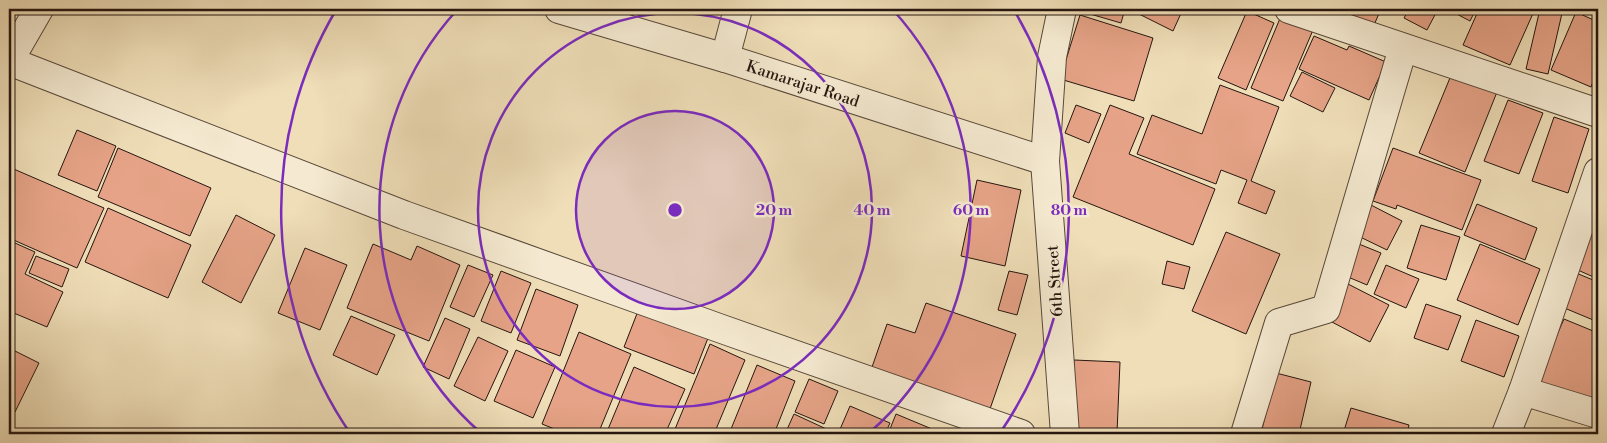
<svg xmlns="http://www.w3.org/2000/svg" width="1607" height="443" font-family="'Libre Bodoni',serif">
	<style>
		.building { fill: #e6a387; stroke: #25160f }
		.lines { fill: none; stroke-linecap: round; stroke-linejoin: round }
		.minor-casing { stroke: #584839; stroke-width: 30 }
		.tertiary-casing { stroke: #584839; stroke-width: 30 }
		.minor { stroke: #f5ead1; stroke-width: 28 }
		.tertiary { stroke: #f5ead1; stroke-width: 28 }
		.ring { fill: none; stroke: #7b2cbf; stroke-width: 2.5 }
		.labels { text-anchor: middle; stroke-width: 5; stroke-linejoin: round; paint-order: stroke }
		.street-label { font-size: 16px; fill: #25160f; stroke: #f5ead1 }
		.centre { fill: #7b2cbf; stroke: #f5ead1; stroke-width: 2.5 }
		.ring-label { font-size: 15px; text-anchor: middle; font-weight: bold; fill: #7b2cbf; stroke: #f5ead1; stroke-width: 5; stroke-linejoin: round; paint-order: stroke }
	</style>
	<rect width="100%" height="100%" fill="#efdeb8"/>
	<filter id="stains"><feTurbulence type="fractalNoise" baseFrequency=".004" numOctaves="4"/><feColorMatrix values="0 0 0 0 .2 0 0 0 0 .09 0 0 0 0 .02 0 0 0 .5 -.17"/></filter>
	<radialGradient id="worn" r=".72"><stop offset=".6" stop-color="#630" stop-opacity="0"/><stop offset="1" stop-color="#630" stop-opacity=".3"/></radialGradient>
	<g class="building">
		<path d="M1073,9h52l-4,14z"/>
		<path d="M1132,9h51l-10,22 -42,-21z"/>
		<path d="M1337,9h44l-7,16z"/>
		<path d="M1409,9h29l-11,21 -23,-12z"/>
		<path d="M1447,9h29l-6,12z"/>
		<path d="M1479,9h56l-25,56 -47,-20z"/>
		<path d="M1540,9h23l-15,65 -22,-5z"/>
		<path d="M1247,11l27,12 -28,67 -28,-12z"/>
		<path d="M1576,12l22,10v47l-7,18 -40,-17z"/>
		<path d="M1080,15l73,23 -19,63 -74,-22z"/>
		<path d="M1281,16l32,14 -30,71 -32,-13z"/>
		<path d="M1314,36l33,14 2,-4 37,16 -17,38 -70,-31z"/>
		<path d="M1302,72l33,16 -12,24 -33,-16z"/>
		<path d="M1452,73l45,19 -32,80 -46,-19z"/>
		<path d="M1220,85l59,22 -28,74 24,10 -9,23 -28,-11 9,-23 -26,-10 -5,14 -79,-30 15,-39 50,19z"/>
		<path d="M1508,100l35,13 -24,61 -35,-13z"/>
		<path d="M1076,105l25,9 -12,29 -24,-10z"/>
		<path d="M1110,105l34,13 -15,36 86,35 -22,56 -120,-48z"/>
		<path d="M1554,117l35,12 -21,64 -36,-12z"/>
		<path d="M77,130l39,16 -19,45 -39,-16z"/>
		<path d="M118,148l93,40 -21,48 -92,-39z"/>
		<path d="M1393,148l88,32 -19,50 -65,-25 -1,4 -23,-8z"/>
		<path d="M9,167l95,41 -27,60 -68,-30z"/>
		<path d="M977,180l44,10 -16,76 -44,-10z"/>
		<path d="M1369,204l33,17 -15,29 -33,-16z"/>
		<path d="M1477,204l60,24 -12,32 -61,-25z"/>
		<path d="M1598,205v74l-27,-12z"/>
		<path d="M108,208l83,37 -23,53 -83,-36z"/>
		<path d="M236,215l39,20 -34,68 -39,-21z"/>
		<path d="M1421,225l39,12 -14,43 -39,-12z"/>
		<path d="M1226,232l54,22 -34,80 -54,-23z"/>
		<path d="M1354,242l27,11 -14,32 -26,-11z"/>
		<path d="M15,243l20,9 -10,22 38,18 -16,35 -38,-16v-54z"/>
		<path d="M373,244l38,16 6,-14 43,19 -31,76 -82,-33z"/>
		<path d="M1480,244l60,25 -22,56 -61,-25z"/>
		<path d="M305,248l42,17 -27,65 -42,-17z"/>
		<path d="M36,256l33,13 -7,18 -33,-14z"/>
		<path d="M1167,261l23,6 -6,22 -22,-5z"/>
		<path d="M468,265l25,10 -19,42 -24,-10z"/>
		<path d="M1386,265l33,14 -13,29 -32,-14z"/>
		<path d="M501,271l30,12 -20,50 -30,-12z"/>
		<path d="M1009,271l19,4 -11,40 -19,-5z"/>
		<path d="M1576,273l22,9v40l-36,-15z"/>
		<path d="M1348,284l41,21 -19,37 -40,-21z"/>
		<path d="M536,289l42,16 -18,51 -43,-16z"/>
		<path d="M926,303l90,31 -26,75 -119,-39 16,-46 28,9z"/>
		<path d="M1426,304l35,12 -13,34 -34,-12z"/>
		<path d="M638,311l70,27 -14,36 -70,-27z"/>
		<path d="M351,316l44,19 -18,40 -44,-20z"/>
		<path d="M445,318l25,11 -21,50 -26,-12z"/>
		<path d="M1564,319l34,14v74l-61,-27z"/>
		<path d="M1476,320l43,16 -15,41 -43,-16z"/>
		<path d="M579,332l52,22 -33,80h-31l-25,-10z"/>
		<path d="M478,337l30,14 -23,50 -31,-15z"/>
		<path d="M710,344l35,16 -31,74h-41z"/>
		<path d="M9,348l30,15 -24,49 -6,-3z"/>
		<path d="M516,350l39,17 -22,51 -39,-17z"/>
		<path d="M1074,360l46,2 -3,71 -45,-1z"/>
		<path d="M757,365l38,16 -21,53h-45z"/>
		<path d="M634,367l51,22 -20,45h-59z"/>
		<path d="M1276,373l35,9 -12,52h-12l-25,-5z"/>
		<path d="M809,379l29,12 -14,33 -29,-12z"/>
		<path d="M850,406l40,17 -5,11h-47z"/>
		<path d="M1351,408l58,17 -2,9h-64z"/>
		<path d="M794,414l41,19v1h-50z"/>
		<path d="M896,414l36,15 -2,5h-42z"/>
	</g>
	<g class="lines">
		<g class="minor-casing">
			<g id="minor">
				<path d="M559,9l166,49 320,103"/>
				<path d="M1289,9l309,104"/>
				<path d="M725,58l13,-49"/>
				<path d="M9,61l395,154 315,113 302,106"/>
				<path d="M9,61l30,-52"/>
				<path d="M1523,391l75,23"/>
				<path d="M1245,434l34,-111 47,-14 77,-261"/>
				<path d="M1506,434l17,-43 75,-219"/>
			</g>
		</g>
		<g class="tertiary-casing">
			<path id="tertiary" d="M1062,9l-10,48 -7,104 20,273"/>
		</g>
		<use href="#minor" class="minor"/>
		<use href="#tertiary" class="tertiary"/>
	</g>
	<circle cx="675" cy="210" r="99" fill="#7b2cbf" fill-opacity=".12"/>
	<g class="ring">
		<circle cx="675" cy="210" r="99"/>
		<circle cx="675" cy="210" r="197"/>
		<path d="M481 433A296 296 0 0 1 457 10M893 10A296 296 0 0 1 869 433"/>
		<path d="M350 433A394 394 0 0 1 336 10M1014 10A394 394 0 0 1 1000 433"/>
	</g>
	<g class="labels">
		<g class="street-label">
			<text transform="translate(803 83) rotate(18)" y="6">Kamarajar Road</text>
			<text transform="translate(1054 281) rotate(-94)" y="6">6th Street</text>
		</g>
	</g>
	<circle cx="675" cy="210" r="8" class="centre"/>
	<g class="ring-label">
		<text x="774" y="215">20 m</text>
		<text x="872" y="215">40 m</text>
		<text x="971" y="215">60 m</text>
		<text x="1069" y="215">80 m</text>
	</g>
	<rect width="1607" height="443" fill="none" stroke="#efdeb8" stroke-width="30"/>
	<rect x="10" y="10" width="1587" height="423" fill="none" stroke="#25160f" stroke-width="2.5"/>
	<rect x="15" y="15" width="1577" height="413" fill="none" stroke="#25160f"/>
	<rect width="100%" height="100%" filter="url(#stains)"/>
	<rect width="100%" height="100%" fill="url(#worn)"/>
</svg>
